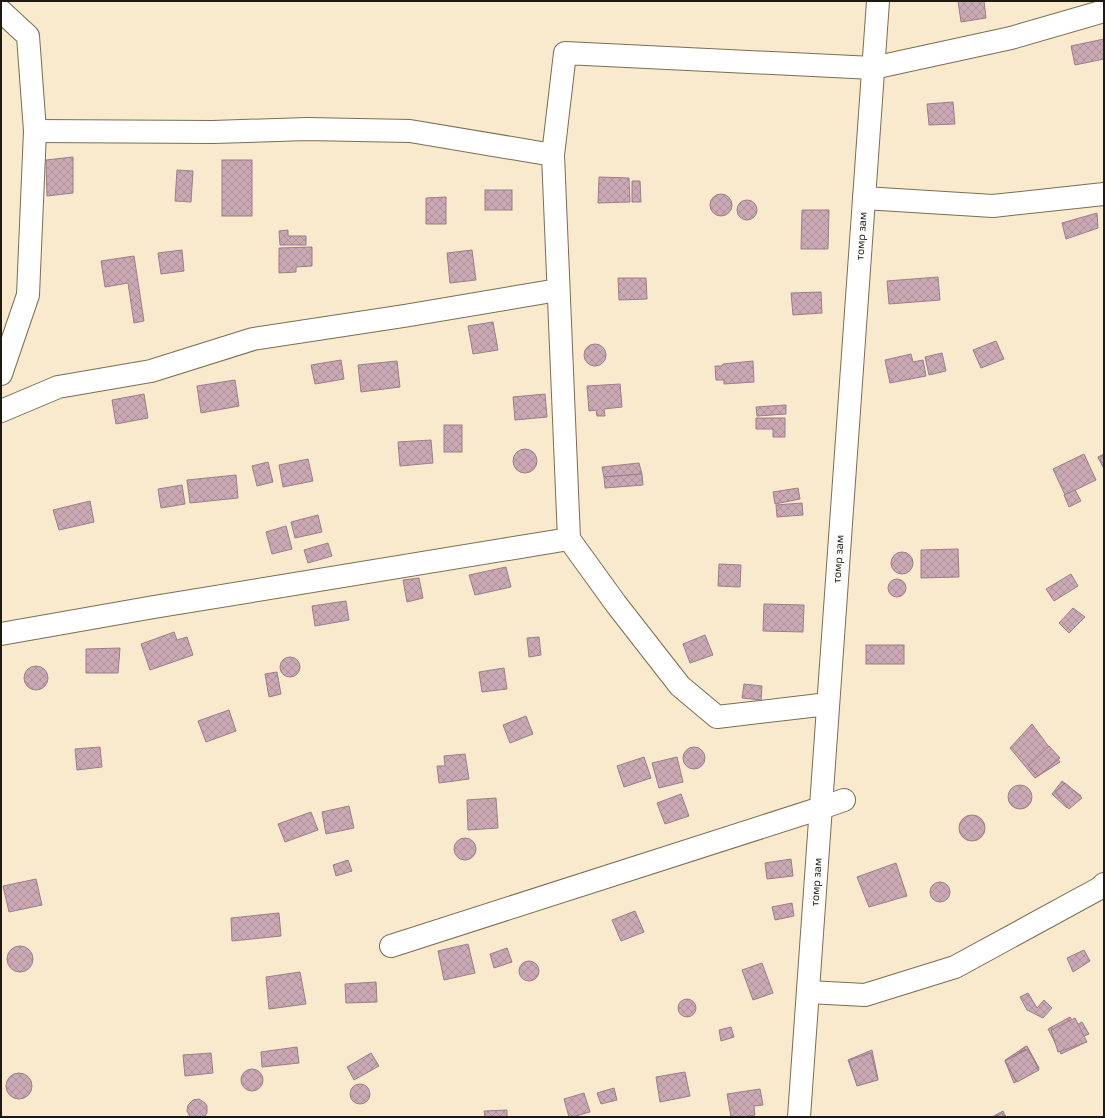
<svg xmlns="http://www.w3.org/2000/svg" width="1105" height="1118" font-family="'Exo 2',sans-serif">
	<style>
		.building { fill: url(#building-cross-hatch); stroke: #9c7d89 }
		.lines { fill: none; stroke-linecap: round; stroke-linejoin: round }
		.street-casing { stroke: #7a6d52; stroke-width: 24 }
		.street { stroke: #fff; stroke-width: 22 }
		.labels { text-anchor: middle; stroke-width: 4; stroke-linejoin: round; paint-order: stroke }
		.street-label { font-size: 11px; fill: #1f1a0f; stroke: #fff }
	</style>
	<defs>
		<pattern id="building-cross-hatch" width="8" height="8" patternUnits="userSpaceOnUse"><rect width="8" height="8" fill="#caa9b5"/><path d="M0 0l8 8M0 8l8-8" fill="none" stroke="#ad919a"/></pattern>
	</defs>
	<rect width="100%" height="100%" fill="#f9eacd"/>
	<g class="building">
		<path d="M958,1h26l2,17 -25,4z"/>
		<path d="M1104,39v20l-29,6 -4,-19z"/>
		<path d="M953,102l2,22 -26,1 -2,-21z"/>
		<path d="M73,157v36l-26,3 -1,-36z"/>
		<rect x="222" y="160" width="30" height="56"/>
		<path d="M177,170l16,1 -2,31 -16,-1z"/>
		<path d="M599,177l30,1 1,24 -32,1z"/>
		<path d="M632,181h8l1,21h-9z"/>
		<rect x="485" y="190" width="27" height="20"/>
		<circle cx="721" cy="205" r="11"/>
		<path d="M446,197v27h-20v-26z"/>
		<circle cx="747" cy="210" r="10"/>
		<path d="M802,210h27l-1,39h-27z"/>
		<path d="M1097,213l1,15 -32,11 -4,-16z"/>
		<path d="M288,230v6h18v9h-26l-1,-14z"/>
		<path d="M312,247v19l-16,1v5l-17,1v-25z"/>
		<path d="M182,250l2,21 -23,3 -3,-21z"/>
		<path d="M472,250l4,30 -26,3 -3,-30z"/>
		<path d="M134,256l10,65 -10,2 -6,-40 -23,4 -4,-26z"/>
		<path d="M938,277l2,23 -51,4 -2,-23z"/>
		<path d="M618,278h28l1,21 -28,1z"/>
		<path d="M821,292l1,21 -29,2 -2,-22z"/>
		<path d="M493,322l5,28 -25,4 -5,-28z"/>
		<path d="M996,341l8,18 -23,9 -8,-18z"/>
		<circle cx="595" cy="355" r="11"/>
		<path d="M942,353l4,18 -17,4 -4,-18z"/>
		<path d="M911,354l2,8 10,-2 3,16 -36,7 -5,-23z"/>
		<path d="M341,360l3,19 -29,5 -4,-19z"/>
		<path d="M397,361l3,26 -39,5 -3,-27z"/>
		<path d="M753,361l1,21 -30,2v-4h-8l-1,-14h7l1,-2z"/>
		<path d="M235,380l4,26 -38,7 -4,-27z"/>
		<path d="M620,384l2,23 -18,2 1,7h-8l-1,-6 -7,1 -2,-25z"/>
		<path d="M144,394l4,24 -32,6 -4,-24z"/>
		<path d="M545,394l2,23 -32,3 -2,-23z"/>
		<path d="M786,405v9l-29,2 -1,-9z"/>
		<path d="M756,418h29v19h-12v-8h-17z"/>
		<rect x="444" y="425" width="18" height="27"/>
		<path d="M431,440l2,23 -33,3 -2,-24z"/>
		<circle cx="525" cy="461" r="12"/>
		<path d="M1084,454l12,26 -31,15 -12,-26z"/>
		<path d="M1104,454v15l-6,-12z"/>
		<path d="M1104,455v12l-6,-9z"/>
		<path d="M308,459l5,22 -30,6 -4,-22z"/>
		<path d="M268,462l5,20 -16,4 -5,-20z"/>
		<path d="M639,463l3,11 -38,3 -2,-10z"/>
		<path d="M642,474l1,11 -38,3 -1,-11z"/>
		<path d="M236,475l2,23 -48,5 -3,-23z"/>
		<path d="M182,485l3,19 -24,4 -3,-19z"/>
		<path d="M798,488l2,11 -25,5 -2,-12z"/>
		<path d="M1075,490l6,11 -12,6 -5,-12z"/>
		<path d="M90,501l4,21 -35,8 -6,-20z"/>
		<path d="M802,503l1,12 -26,2 -1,-12z"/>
		<path d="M318,515l4,17 -27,6 -4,-16z"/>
		<path d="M286,526l6,23 -20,5 -6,-22z"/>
		<path d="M328,543l4,13 -24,7 -4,-13z"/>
		<path d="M958,549l1,28 -38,1v-28z"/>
		<circle cx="902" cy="563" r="11"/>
		<path d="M719,564l22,1 -1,22 -22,-1z"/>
		<path d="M506,567l5,20 -36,8 -6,-20z"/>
		<path d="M1071,574l7,12 -24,15 -8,-12z"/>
		<path d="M419,578l4,20 -16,4 -4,-22z"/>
		<circle cx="897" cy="588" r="9"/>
		<path d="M346,601l3,19 -34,6 -3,-20z"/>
		<path d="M764,604l40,1 -1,27 -40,-1z"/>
		<path d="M1073,608l12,9 -16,16 -10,-10z"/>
		<path d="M174,632l3,8 10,-3 6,18 -43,15 -9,-26z"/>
		<path d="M705,635l8,20 -23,8 -7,-19z"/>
		<path d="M539,637l2,18 -12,2 -2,-19z"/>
		<rect x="866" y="645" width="38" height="19"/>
		<path d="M120,648l-2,25h-32v-24z"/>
		<circle cx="290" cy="667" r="10"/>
		<circle cx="36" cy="678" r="12"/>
		<path d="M504,668l3,21 -25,3 -3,-20z"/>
		<path d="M277,672l4,22 -12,3 -4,-23z"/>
		<path d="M744,684l18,2 -1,14 -19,-2z"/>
		<path d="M229,710l7,21 -30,11 -8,-21z"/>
		<path d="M526,716l7,18 -23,9 -7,-18z"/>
		<path d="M1032,724l28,38 -25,16 -25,-30z"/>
		<path d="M1049,746l11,12 -22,18 -10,-10z"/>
		<circle cx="694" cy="758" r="11"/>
		<path d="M100,747l2,20 -25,3 -2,-21z"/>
		<path d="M465,754l4,25 -30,4 -2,-17h8l-1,-10z"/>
		<path d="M644,757l7,21 -27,9 -7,-21z"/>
		<path d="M677,757l6,25 -24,6 -7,-25z"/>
		<path d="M1062,781l19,15 -14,12 -15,-14z"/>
		<path d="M1065,783l17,15 -13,11 -14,-17z"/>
		<circle cx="1020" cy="797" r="12"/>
		<path d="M681,794l8,22 -24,8 -8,-21z"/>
		<path d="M496,798l2,30 -30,2 -1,-30z"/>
		<path d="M349,806l5,22 -28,6 -4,-22z"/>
		<path d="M311,812l7,18 -33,12 -7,-18z"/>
		<circle cx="972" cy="828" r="13"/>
		<circle cx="465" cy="849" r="11"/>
		<path d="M791,859l2,17 -26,3 -2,-16z"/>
		<path d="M348,860l4,11 -16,5 -3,-11z"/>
		<path d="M896,863l11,33 -38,11 -12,-30z"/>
		<path d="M36,879l6,26 -33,7 -6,-26z"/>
		<circle cx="940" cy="892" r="10"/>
		<path d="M792,903l2,13 -19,4 -3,-13z"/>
		<path d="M635,911l9,21 -23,9 -9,-21z"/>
		<path d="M279,913l2,23 -49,5 -1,-23z"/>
		<path d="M468,944l7,29 -31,7 -6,-29z"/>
		<circle cx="20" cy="959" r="13"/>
		<path d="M507,948l5,14 -18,6 -4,-14z"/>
		<path d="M1084,950l6,11 -17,11 -6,-14z"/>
		<circle cx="529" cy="971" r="10"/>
		<path d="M762,963l11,30 -20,7 -11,-30z"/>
		<path d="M300,972l6,32 -37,5 -3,-32z"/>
		<path d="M376,982l1,20 -31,1 -1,-19z"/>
		<path d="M1028,993l9,15 7,-8 8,8 -9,10 -16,-8 -7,-13z"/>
		<circle cx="687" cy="1008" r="9"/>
		<path d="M1070,1017l5,9 7,-4 7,12 -7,3 2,6 -23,11 -13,-25z"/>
		<path d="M1075,1018l12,24 -29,10 -7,-22z"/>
		<path d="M731,1027l3,10 -13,4 -2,-11z"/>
		<path d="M1026,1046l13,23 -25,14 -9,-22z"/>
		<path d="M1027,1046l12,22 -22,13 -12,-21z"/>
		<path d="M297,1047l2,16 -37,4 -1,-15z"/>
		<path d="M1026,1049l12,19 -22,13 -11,-20z"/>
		<path d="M1028,1049l11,21 -22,12 -12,-21z"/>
		<path d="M872,1050l6,29 -21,6 -9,-25z"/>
		<path d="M211,1053l2,20 -28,3 -2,-21z"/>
		<path d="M371,1053l8,13 -25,14 -7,-13z"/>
		<path d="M871,1053l7,27 -21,6 -8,-26z"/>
		<circle cx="252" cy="1080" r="11"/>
		<path d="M685,1072l5,24 -30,6 -4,-25z"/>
		<circle cx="19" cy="1086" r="13"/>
		<circle cx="360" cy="1094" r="10"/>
		<path d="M614,1088l3,12 -16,4 -4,-11z"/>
		<path d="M760,1089l3,16 -9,1 1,9 -11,2h-13l-4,-23z"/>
		<path d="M584,1093l6,19 -18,5h-3l-5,-18z"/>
		<path d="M199,1099l6,4 2,3v7l-3,4h-14l-3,-6 1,-6 5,-5z"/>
		<path d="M507,1110v7h-22l-1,-6z"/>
		<path d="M1003,1111l3,6h-14z"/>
		<path d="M1002,1113l2,4h-9z"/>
	</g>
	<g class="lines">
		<g class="street-casing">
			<g id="street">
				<path d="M1,11l27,25 7,95 -7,164 -27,79"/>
				<path d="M35,131l178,1 94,-3 103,2 143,24"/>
				<path d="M864,198l129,8 111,-12"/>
				<path d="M1,411l57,-24 93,-16 102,-32 151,-23 154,-26"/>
				<path d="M569,539l-16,-384 12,-102 308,15 138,-30 93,-27"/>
				<path d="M1,634l153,-27 415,-68 47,65 64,82 37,31 111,-13"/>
				<path d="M391,946l430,-138 23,-8"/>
				<path d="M808,992l57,3 90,-28 145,-79 4,-4"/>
				<path d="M799,1117l79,-1116"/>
			</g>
		</g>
		<use href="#street" class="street"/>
	</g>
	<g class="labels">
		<g class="street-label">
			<text transform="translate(861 236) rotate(-86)" y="4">томр зам</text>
			<text transform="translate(838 559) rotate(-86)" y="4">томр зам</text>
			<text transform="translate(816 882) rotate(-86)" y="4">томр зам</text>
		</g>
	</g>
	<rect width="1105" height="1118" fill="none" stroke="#1f1a0f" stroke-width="4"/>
</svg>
